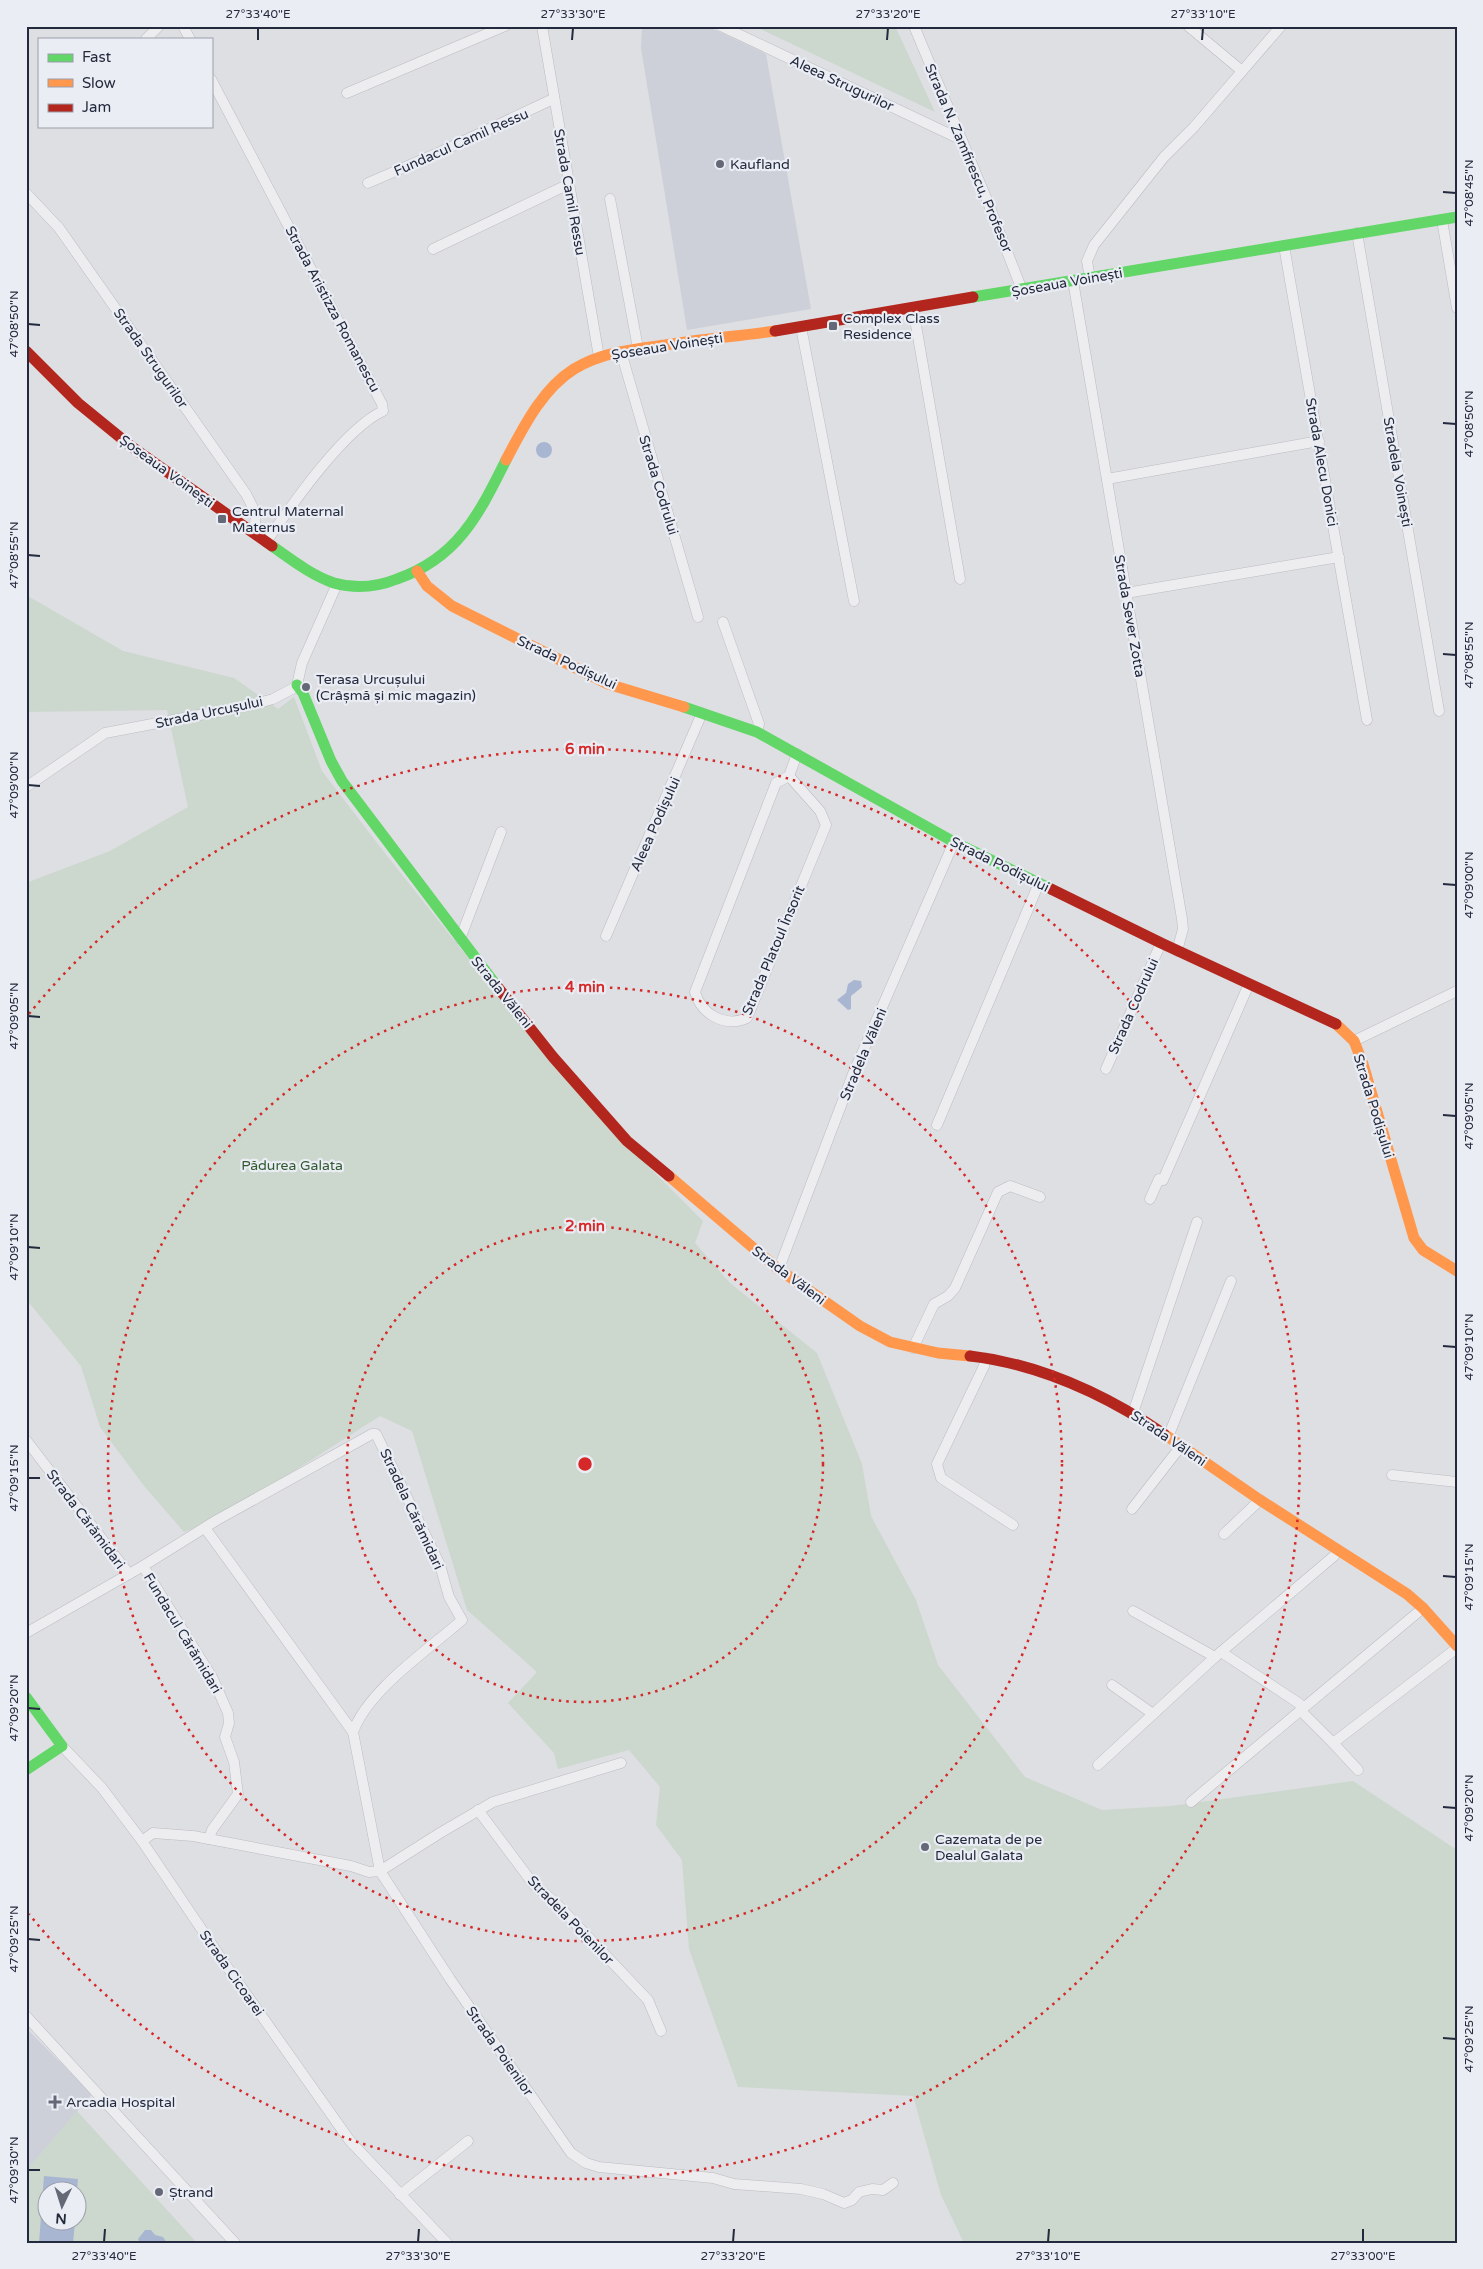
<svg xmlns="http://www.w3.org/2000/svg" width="1483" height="2269" font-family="'Varela Round',sans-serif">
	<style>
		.built { fill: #cdd0d9 }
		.green { fill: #ccd7cd; fill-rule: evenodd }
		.water { fill: #a9b6d2 }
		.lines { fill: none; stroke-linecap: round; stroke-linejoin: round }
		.street-casing { stroke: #bbbcc1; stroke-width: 11 }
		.street { stroke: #ededf0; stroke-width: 10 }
		.fast { stroke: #63d668; stroke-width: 11 }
		.slow { stroke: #ff974d; stroke-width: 11 }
		.jam { stroke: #b3261e; stroke-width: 11 }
		.ticks { fill: none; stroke: #242a3d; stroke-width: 2 }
		.ring { fill: none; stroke: #d62828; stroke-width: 2.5; stroke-dasharray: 2.5 5 }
		.poi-dot { fill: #656977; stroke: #eaedf4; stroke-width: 2 }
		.labels { text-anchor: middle; stroke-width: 4.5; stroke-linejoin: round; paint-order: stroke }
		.street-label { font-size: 14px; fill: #242a3d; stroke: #eaedf4 }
		.poi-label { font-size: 14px; fill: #242a3d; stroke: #eaedf4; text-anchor: start }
		.park-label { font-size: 14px; fill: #325a30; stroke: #eaedf4 }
		.centre { fill: #d62828; stroke: #eaedf4; stroke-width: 2.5 }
		.ring-label { font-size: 15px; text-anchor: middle; font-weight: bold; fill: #d62828; stroke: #eaedf4; stroke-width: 4.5; stroke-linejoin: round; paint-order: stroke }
		.neatline { fill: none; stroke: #242a3d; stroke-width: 2 }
		.ticks-label { font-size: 12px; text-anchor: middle; fill: #242a3d }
	</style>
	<rect width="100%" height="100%" fill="#dedfe3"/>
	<g class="built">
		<path d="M642,26h65l59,28 45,255 -124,21 -46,-282z"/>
		<path d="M26,2028l66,66 -66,77z"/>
	</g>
	<g class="green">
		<path d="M754,26h141l40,86z"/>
		<path d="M26,595l97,56 111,27 44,31 16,-12 28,74 62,81 77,97 156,186 86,86 -8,22 35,40 87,70 45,111 9,52 45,84 22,65 87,112 77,33 69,-4 182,-25 104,69v393h-493l-23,-48 -28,-99 -175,-9 -49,-138 -7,-89 -26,-35 4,-38 -31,-37 -71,19 -4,-16 -46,-50 29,-31 -70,-62 -55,-179 -32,-15 -163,104 -33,12 -39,-45 -45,-60 -19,-61 -55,-67v-416l84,-32 78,-44 -21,-97 -141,2z"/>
		<path d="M77,2111l120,132h-171v-72zM48,2192h30v30h-30z"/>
	</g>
	<g class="water">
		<circle cx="544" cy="450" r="8"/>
		<path d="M854,980l7,1 1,6 -11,9v13l-3,1 -11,-10 9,-7 2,-9z"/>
		<path d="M44,2176l34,3 -1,12 -29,1v30h27l-2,21h-34z"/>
		<path d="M145,2230h6l4,5 8,2 4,6h-27l-2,-4z"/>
	</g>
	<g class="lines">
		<g class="street-casing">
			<g id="street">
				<path d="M183,26l7,13"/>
				<path d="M542,26l57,331"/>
				<path d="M721,26l241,114"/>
				<path d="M914,26l73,174 35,90"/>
				<path d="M1188,26l54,45"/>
				<path d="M146,39l13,-13"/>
				<path d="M211,79l171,325 1,7c-39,18 -92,95 -117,131"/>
				<path d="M347,93l158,-67"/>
				<path d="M368,183l72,-31 113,-53"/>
				<path d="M26,193l33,35 187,266c7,14 14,23 6,37"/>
				<path d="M610,199l28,149"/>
				<path d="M1442,220l15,88"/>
				<path d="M1357,233l82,478"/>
				<path d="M1284,246l83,474"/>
				<path d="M433,249l136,-65"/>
				<path d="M1090,278l-3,-17 7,-16 70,-88 30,-30 87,-101"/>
				<path d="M1073,281l109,638 1,10 -6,22"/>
				<path d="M913,308l47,271"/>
				<path d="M801,327l53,274"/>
				<path d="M621,352l77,265"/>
				<path d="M1107,479l212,-38"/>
				<path d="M1126,593l213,-36"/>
				<path d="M723,622l36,102 -2,8"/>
				<path d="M789,776l31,35 6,14 -79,193c-22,10 -46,-4 -52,-26l81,-209z"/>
				<path d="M789,776l8,-22"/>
				<path d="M26,787l79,-54 142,-27 26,-7 19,-10 5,-4 5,-22 35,-79"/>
				<path d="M606,936l96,-223"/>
				<path d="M460,939l41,-107"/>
				<path d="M1354,1041l103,-50"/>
				<path d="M1106,1069l55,-126"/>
				<path d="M937,1125l102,-242"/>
				<path d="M1150,1199l9,-20 4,1 86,-196"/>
				<path d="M777,1268l4,-5 72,-189 101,-232"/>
				<path d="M913,1348l21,-44 14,-8 7,-8 43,-96 12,-6 30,11"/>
				<path d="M986,1358l-2,8 -47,98 4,14 72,47"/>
				<path d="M1133,1413l64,-191"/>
				<path d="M1168,1437l63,-156"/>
				<path d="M26,1440l103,134"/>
				<path d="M1392,1475l65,7"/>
				<path d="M1132,1509l49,-63"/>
				<path d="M205,1528l148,204 27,139 70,108 121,174 15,10 13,4 114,11 21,6 67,5 22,5 21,9 8,-3 7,-8 13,-3 11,1 10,-7"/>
				<path d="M1224,1534l36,-34"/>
				<path d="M143,1566l70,113 15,34 1,10 -4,14 9,25 4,32 -26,36 -3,9"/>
				<path d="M1133,1611l82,46"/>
				<path d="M26,1633l117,-67 74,-46 155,-86h4l64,131 9,32 13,23c-34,30 -94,70 -109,112"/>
				<path d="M1221,1652l79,52 1,7 32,32 124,-95"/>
				<path d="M1112,1685l41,29"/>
				<path d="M1333,1743l25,27"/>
				<path d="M62,1746l40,42 40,53 83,123 125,177 97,102"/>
				<path d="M1098,1765l117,-108 119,-101 4,-6"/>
				<path d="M1191,1802l232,-194"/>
				<path d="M478,1810l56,75 21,17 93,98 13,31"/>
				<path d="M142,1841l11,-8 40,3 158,30 18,6 11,-1 60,-38 53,-31 128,-39"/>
				<path d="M26,2016l209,227"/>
				<path d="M400,2195l68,-54"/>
			</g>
		</g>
		<use href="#street" class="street"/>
		<g class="fast">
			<path d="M973,297l484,-80"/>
			<path d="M272,546c20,14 39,29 62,37 21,6 43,4 63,-4 61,-21 82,-65 109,-119"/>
			<path d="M297,685l6,8 28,68 11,20 154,204"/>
			<path d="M684,707l73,25 197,110 97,47"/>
			<path d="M26,1697l36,49 -36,24"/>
		</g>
		<g class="slow">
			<path d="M506,460c17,-32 36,-71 68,-91 28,-17 60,-20 91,-24 37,-6 74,-9 110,-14"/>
			<path d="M417,571l10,15 25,20 156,78 76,23"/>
			<path d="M1336,1024l18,17 9,23 51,174 9,12 34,21"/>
			<path d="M669,1176l108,92 83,58 30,16 48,11 32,3"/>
			<path d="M1164,1434l96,66 147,94 16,14 34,38"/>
		</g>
		<g class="jam">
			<path d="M775,331l198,-34"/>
			<path d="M26,351l52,52 54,44 140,99"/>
			<path d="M1051,889l110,54 175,81"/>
			<path d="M496,985l57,72 74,84 42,35"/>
			<path d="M970,1356c70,8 136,39 194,78"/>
		</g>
	</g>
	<path class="ticks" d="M258,40v-12M572,40l1,-12M887,40l1,-12M1202,40l1,-12M1443,192l13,1M28,324l12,1M1443,423l13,1M28,555l12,1M1443,654l13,1M28,785l12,1M1443,884l13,1M28,1016l12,1M1443,1115l13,1M28,1247l12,1M1443,1346l13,1M28,1478h12M1443,1576l13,1M28,1708l12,1M1443,1807l13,1M28,1939l12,1M1443,2038l13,1M28,2170h12M104,2242l1,-13M418,2242l1,-13M733,2242l1,-13M1048,2242l1,-13M1363,2242v-13"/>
	<g class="ring">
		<circle cx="585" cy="1464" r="238"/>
		<circle cx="585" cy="1464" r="477"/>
		<path d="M29 1014A715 715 0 1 1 29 1914"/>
	</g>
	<g class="poi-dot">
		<circle cx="720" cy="164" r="5"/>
		<rect x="828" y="321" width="10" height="10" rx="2.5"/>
		<rect x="217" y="514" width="10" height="10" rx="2.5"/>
		<circle cx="306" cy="687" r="5"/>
		<circle cx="925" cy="1847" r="5"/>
		<path d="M52.5 2094.5h5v5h5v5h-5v5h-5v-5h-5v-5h5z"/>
		<circle cx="159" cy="2192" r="5"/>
	</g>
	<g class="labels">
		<g class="street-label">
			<text transform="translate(842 83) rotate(25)" y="5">Aleea Strugurilor</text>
			<text transform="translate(461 142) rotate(-24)" y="5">Fundacul Camil Ressu</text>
			<text transform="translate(969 158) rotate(67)" y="5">Strada N. Zamfirescu, Profesor</text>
			<text transform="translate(570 192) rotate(80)" y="5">Strada Camil Ressu</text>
			<text transform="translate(1067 282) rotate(-10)" y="5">Șoseaua Voinești</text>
			<text transform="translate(333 309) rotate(62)" y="5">Strada Aristizza Romanescu</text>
			<text transform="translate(667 346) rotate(-9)" y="5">Șoseaua Voinești</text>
			<text transform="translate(151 358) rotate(55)" y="5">Strada Strugurilor</text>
			<text transform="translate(1322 462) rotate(80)" y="5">Strada Alecu Donici</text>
			<text transform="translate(167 471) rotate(36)" y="5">Șoseaua Voinești</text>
			<text transform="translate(1398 472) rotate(80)" y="5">Stradela Voinești</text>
			<text transform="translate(659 485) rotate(73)" y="5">Strada Codrului</text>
			<text transform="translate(1130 616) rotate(80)" y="5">Strada Sever Zotta</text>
			<text transform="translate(567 662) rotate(25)" y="5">Strada Podișului</text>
			<text transform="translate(209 712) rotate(-12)" y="5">Strada Urcușului</text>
			<text transform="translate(655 824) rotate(-66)" y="5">Aleea Podișului</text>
			<text transform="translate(1000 864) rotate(26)" y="5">Strada Podișului</text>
			<text transform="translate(773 950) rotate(-67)" y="5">Strada Platoul Însorit</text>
			<text transform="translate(502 992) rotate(51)" y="5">Strada Văleni</text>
			<text transform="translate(1133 1006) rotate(-66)" y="5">Strada Codrului</text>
			<text transform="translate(863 1054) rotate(-67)" y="5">Stradela Văleni</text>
			<text transform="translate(1374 1106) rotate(73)" y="5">Strada Podișului</text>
			<text transform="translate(789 1275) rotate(37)" y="5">Strada Văleni</text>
			<text transform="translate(1169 1438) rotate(34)" y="5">Strada Văleni</text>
			<text transform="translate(412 1509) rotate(65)" y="5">Stradela Cărămidari</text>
			<text transform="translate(86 1519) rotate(53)" y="5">Strada Cărămidari</text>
			<text transform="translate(183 1633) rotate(59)" y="5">Fundacul Cărămidari</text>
			<text transform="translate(571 1920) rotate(46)" y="5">Stradela Poienilor</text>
			<text transform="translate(232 1973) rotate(55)" y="5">Strada Cicoarei</text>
			<text transform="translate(500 2051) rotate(55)" y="5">Strada Poienilor</text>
		</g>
		<g class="poi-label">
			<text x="730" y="169">Kaufland</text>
			<text x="843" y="323">Complex Class<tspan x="843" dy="16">Residence</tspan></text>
			<text x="232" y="516">Centrul Maternal<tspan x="232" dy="16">Maternus</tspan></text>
			<text x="316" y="684">Terasa Urcușului<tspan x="316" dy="16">(Crâșmă și mic magazin)</tspan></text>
			<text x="935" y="1844">Cazemata de pe<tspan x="935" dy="16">Dealul Galata</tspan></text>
			<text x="66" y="2107">Arcadia Hospital</text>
			<text x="169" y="2197">Ștrand</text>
		</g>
		<g class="park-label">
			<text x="292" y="1170">Pădurea Galata</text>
		</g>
	</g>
	<circle cx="585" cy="1464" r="8" class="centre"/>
	<g class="ring-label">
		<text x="585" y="754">6 min</text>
		<text x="585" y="992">4 min</text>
		<text x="585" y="1231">2 min</text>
	</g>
	<rect width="1483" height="2269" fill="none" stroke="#eaedf4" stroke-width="55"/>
	<rect x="38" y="38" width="175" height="90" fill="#eaedf4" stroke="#9b9fab"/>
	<rect x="48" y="54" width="25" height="8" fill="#63d668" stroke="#9b9fab"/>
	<text x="82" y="62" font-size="15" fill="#242a3d">Fast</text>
	<rect x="48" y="79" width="25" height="8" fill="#ff974d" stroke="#9b9fab"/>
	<text x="82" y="88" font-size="15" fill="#242a3d">Slow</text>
	<rect x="48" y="104" width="25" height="8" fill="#b3261e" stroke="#9b9fab"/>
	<text x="82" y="112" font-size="15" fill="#242a3d">Jam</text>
	<g transform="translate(62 2206) rotate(184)"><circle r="24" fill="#eaedf4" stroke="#9b9fab"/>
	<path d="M0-4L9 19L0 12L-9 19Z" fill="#656977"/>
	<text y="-8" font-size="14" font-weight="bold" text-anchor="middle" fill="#242a3d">N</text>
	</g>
	<rect x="28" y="28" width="1428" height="2214" class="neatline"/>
	<g class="ticks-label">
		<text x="258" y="18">27°33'40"E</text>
		<text x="573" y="18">27°33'30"E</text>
		<text x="888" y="18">27°33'20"E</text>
		<text x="1203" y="18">27°33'10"E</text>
		<text transform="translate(1469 193) rotate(-90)" y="4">47°08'45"N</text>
		<text transform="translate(14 324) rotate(-90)" y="4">47°08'50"N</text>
		<text transform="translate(1469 424) rotate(-90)" y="4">47°08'50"N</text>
		<text transform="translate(14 555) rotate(-90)" y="4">47°08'55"N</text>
		<text transform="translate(1469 655) rotate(-90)" y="4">47°08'55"N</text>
		<text transform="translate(14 785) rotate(-90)" y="4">47°09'00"N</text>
		<text transform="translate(1469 885) rotate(-90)" y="4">47°09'00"N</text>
		<text transform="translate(14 1016) rotate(-90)" y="4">47°09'05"N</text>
		<text transform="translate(1469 1116) rotate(-90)" y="4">47°09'05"N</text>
		<text transform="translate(14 1247) rotate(-90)" y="4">47°09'10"N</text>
		<text transform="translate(1469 1347) rotate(-90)" y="4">47°09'10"N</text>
		<text transform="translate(14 1478) rotate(-90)" y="4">47°09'15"N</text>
		<text transform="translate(1469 1577) rotate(-90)" y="4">47°09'15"N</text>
		<text transform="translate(14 1708) rotate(-90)" y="4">47°09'20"N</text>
		<text transform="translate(1469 1808) rotate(-90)" y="4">47°09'20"N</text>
		<text transform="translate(14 1939) rotate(-90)" y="4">47°09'25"N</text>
		<text transform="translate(1469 2039) rotate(-90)" y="4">47°09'25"N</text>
		<text transform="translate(14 2170) rotate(-90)" y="4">47°09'30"N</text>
		<text x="104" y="2260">27°33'40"E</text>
		<text x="418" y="2260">27°33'30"E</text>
		<text x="733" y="2260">27°33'20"E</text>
		<text x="1048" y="2260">27°33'10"E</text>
		<text x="1363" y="2260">27°33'00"E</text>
	</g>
</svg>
